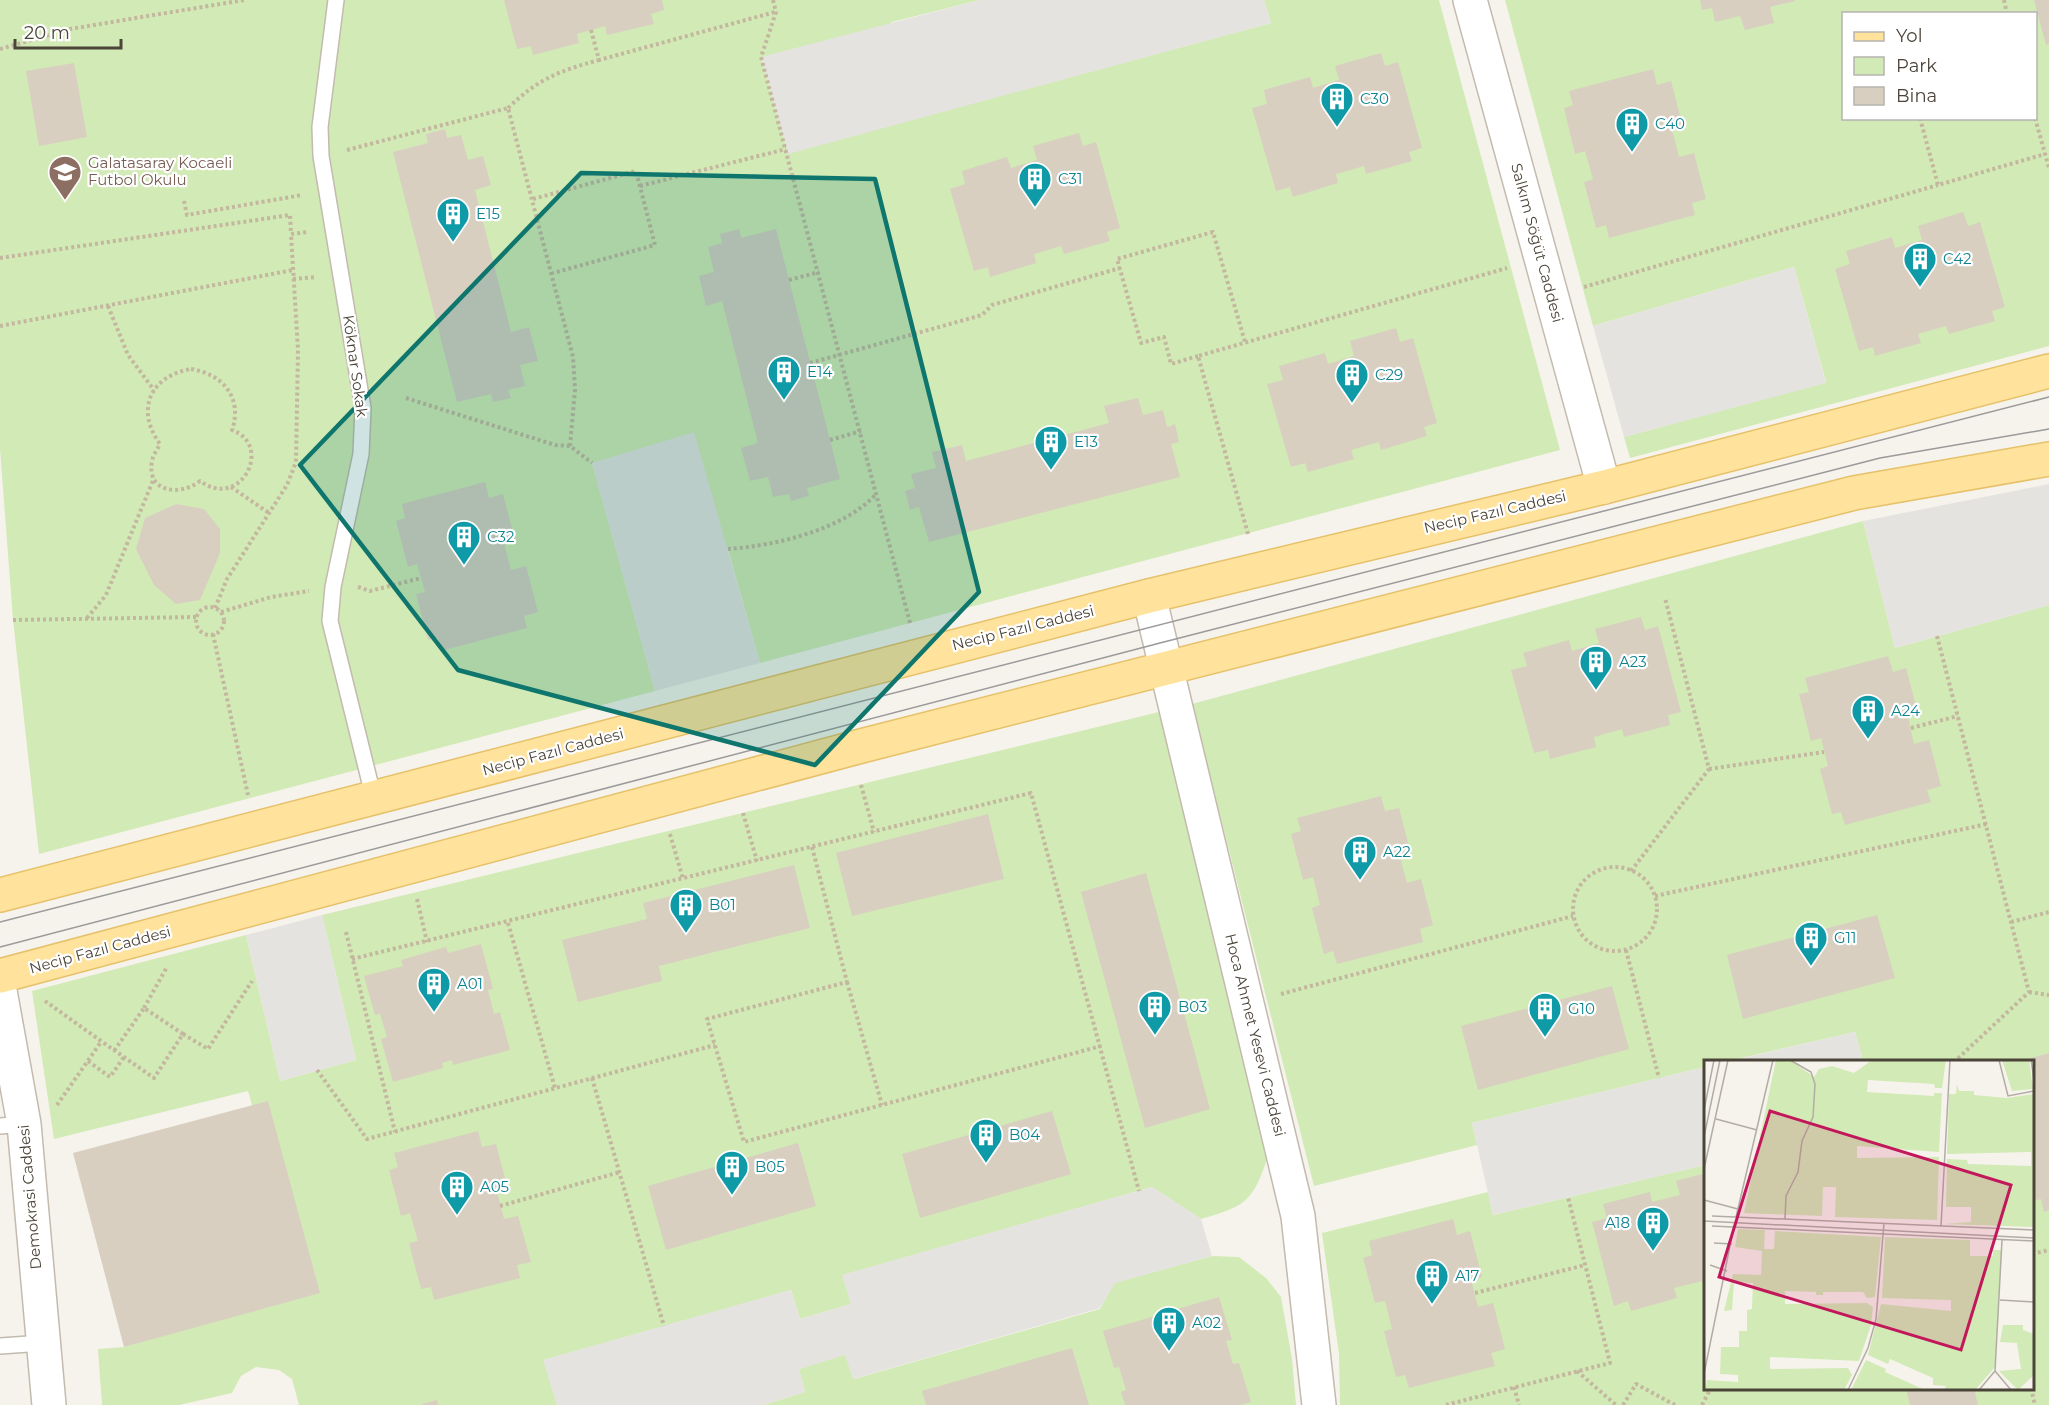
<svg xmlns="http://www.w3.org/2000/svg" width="2049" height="1405" font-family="Montserrat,sans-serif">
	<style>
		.green { fill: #d2eab5; fill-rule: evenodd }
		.parking { fill: #e5e3e0 }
		.building { fill: #d8cfc1 }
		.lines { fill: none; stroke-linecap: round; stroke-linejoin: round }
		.service-casing { stroke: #c2bbae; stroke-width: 18 }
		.tertiary-casing { stroke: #c2bbae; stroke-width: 36 }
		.primary-casing { stroke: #e6c16a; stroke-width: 36 }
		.path { stroke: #c4b79f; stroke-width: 4; stroke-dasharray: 3 3; stroke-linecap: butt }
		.service { stroke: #fff; stroke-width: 15 }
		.tertiary { stroke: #fff; stroke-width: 33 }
		.primary { stroke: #ffe39c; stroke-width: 33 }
		.tram { stroke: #9a9a9a; stroke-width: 1.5 }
		.marked { fill: #0f766e; fill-opacity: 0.2; stroke: #0f766e; stroke-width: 4.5; stroke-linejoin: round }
		.labels { text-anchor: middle; stroke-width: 4.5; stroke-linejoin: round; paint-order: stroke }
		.culture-label { font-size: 15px; fill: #0d838f; stroke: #fff; text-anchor: start }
		.education-label { font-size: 15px; fill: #785e54; stroke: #fff; text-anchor: start }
		.street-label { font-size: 15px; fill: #4b4439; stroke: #fff }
		.inset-road { fill: none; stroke: #b2ada4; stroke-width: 1.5 }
		.view { fill: #c2185b; fill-opacity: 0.15; stroke: #c2185b; stroke-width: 3 }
		.inset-edge { fill: none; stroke: #4b4439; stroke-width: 3 }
	</style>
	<rect width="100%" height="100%" fill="#f6f3ec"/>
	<g class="green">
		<path d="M0,0h980l-88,22 -104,131 483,-130 -7,-23h175l121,450 -800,213 -32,-114 -136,-86 63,228 -616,163 -26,-234 -13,-171z"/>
		<path d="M1505,0h544v346l-419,112 -6,-21 202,-55 -32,-115 -201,59zM1844,14h192v104h-192z"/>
		<path d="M1863,521l32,127 154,-43v800h-709l-1,-51 -17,-121 166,-41 5,23 212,-50 1,223h326v-326l-169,-1 -8,-29 -127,29 -22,1 -1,5 -233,56 5,22 -163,41 -122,-482z"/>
		<path d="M1159,712l109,444c-15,45 -21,50 -67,63l-49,-32 -309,88 8,29 -51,15 -9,-29 -247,70 13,45h-258l-7,-26 -13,-9 -23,-3 -15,9 -9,17 -53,12h-77l-4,-56 26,-2 100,-29 28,-213 -4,-14 -194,48 -22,-148 214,-56 34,146 76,-21 -34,-145z"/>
		<path d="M1212,1256l27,1 27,21 15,19 11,62 4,46h-533l42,-13 -6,-23 47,-15 8,25 246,-70 14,-26z"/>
	</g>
	<g class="parking">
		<path d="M980,0h284l7,23 -483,131 -27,-97z"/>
		<path d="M1794,267l32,116 -202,54 -31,-111z"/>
		<path d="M694,432l66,231 -105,28 -63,-228z"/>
		<path d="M2049,484v121l-154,43 -32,-127z"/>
		<path d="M322,915l34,145 -76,21 -34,-146z"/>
		<path d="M1855,1032l8,29h-133z"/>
		<path d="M1705,1067v98l-212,50 -21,-92z"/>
		<path d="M1152,1187l49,32 11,37 -97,27 -15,25 -247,71 -8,-24 -46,14 6,23 -42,13h-206l-14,-45 248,-70 9,29 51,-15 -9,-29z"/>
	</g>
	<g class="building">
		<path d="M504,0h158l2,10 -13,4 3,10 -47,11 -2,-9 -28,8 2,9 -46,12 -2,-9 -14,3z"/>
		<path d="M1700,0h94l1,1 -25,6 4,16 -29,7 -5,-14 -25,6 -3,-14 -10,2z"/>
		<path d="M2034,0h15v44l-3,1z"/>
		<path d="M1381,53l4,13 13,-4 24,86 -13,4 3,9 -46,13 -2,-8 -28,8 2,9 -45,14 -3,-10 -14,4 -24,-83 15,-4 -3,-14 46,-13 3,11 26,-8 -4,-14z"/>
		<path d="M74,63l13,74 -48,9 -13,-75z"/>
		<path d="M1653,69l4,16 14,-4 12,46 -11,3 7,27 15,-4 12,46 -14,4 3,12 -86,23 -3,-13 -10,3 -12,-46 9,-3 -8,-28 -10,3 -11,-46 9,-3 -4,-14z"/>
		<path d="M445,129l2,9 14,-3 7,25 15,-4 8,29 -16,5 36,142 18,-5 9,34 -18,4 5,21 -17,4 3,8 -18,4 -2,-8 -34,8 -64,-250 35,-9 -2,-9z"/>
		<path d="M1079,133l4,13 13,-4 24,86 -13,4 3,9 -46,13 -3,-8 -27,8 2,9 -46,14 -2,-10 -14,4 -24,-82 15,-5 -3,-13 45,-14 4,11 26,-8 -4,-14z"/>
		<path d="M1963,212l5,14 12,-4 25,85 -13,4 3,10 -46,13 -3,-8 -28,8 3,9 -46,13 -2,-9 -14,4 -24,-82 15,-5 -4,-13 46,-14 3,11 27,-8 -4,-14z"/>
		<path d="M739,229l2,9 35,-9 64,250 -33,9 2,8 -18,5 -2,-7 -16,3 -5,-20 -18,4 -9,-33 17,-5 -36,-142 -16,5 -7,-30 15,-4 -6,-25 14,-4 -2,-9z"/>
		<path d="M1396,328l4,14 13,-4 24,85 -13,4 3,9 -46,14 -2,-8 -28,8 3,9 -46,13 -3,-9 -14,4 -24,-83 16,-4 -4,-14 46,-13 3,11 26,-8 -4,-15z"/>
		<path d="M1138,398l5,17 20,-5 4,17 8,-3 4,18 -8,2 9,33 -251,65 -10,-35 -9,3 -5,-19 10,-3 -4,-14 25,-6 -4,-16 30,-7 4,16 143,-38 -5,-17z"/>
		<path d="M485,482l4,16 14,-4 12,46 -11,3 7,27 15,-4 12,46 -14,4 3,12 -86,23 -3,-13 -10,2 -12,-46 9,-2 -8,-28 -9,3 -12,-46 9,-3 -3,-14z"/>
		<path d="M176,504l28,5 16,20v24l-20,47 -24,4 -22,-19 -18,-36 9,-31z"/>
		<path d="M1641,617l4,13 13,-4 23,86 -13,3 2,10 -46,12 -2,-8 -28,8 2,10 -46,12 -2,-9 -14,3 -23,-83 16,-4 -4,-13 46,-13 3,11 27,-8 -4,-14z"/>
		<path d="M1888,656l5,16 13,-4 12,46 -10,3 6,27 15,-4 12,46 -14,4 4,12 -86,23 -4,-13 -9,2 -12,-45 8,-3 -7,-28 -10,3 -12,-47 10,-2 -4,-14z"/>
		<path d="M1381,796l4,15 14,-3 12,46 -11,3 7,26 14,-4 12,46 -13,4 3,13 -86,22 -4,-13 -9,3 -12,-46 8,-3 -7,-28 -10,3 -12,-46 10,-3 -4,-13z"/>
		<path d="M988,814l16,65 -152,37 -16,-63z"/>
		<path d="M794,865l16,63 -151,38 3,15 -84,21 -16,-62 85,-21 -4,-16z"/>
		<path d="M1146,873l64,236 -65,19 -64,-236z"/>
		<path d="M1877,915l18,63 -152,41 -16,-64z"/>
		<path d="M481,944l12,45 -5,1 6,24 6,-2 10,38 -57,15 -1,-5 -6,2 -4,1 1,5 -50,14 -12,-43 6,-2 -7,-23 -5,1 -11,-39 39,-10 -2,-6 45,-13 2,6z"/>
		<path d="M1612,986l17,63 -151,41 -17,-64z"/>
		<path d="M2049,1053v157l-5,2 -3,-13 -9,2v-139l-11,-1z"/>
		<path d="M268,1101l52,192 -196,54 -51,-194z"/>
		<path d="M1052,1111l19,63 -151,44 -18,-64z"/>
		<path d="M478,1131l4,16 14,-3 12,46 -11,2 7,27 14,-3 13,46 -14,3 3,13 -86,22 -3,-13 -10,2 -12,-46 9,-2 -8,-28 -9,3 -12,-46 9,-3 -4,-14z"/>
		<path d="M798,1143l18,63 -150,44 -18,-64z"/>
		<path d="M1706,1173v116l-4,-8 -28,7 3,10 -46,13 -3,-10 -14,5 -22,-84 15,-4 -4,-14 47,-12 2,10 28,-7 -4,-14z"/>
		<path d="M1453,1219l4,16 13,-4 12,46 -11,3 7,27 15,-4 12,46 -14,4 4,13 -86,22 -4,-13 -9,2 -12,-46 8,-2 -7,-28 -10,2 -12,-45 9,-3 -3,-14z"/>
		<path d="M1219,1297l13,43 -6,1 7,23 6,-1 12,39 -11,3h-115l-4,-13 5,-2 -7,-23 -5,1 -11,-37 56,-16 2,5 10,-3 -1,-6z"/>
		<path d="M1072,1348l17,57h-163l-4,-14z"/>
		<path d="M1906,1388h68l4,17h-68z"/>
		<path d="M437,1400l1,5h-16v-1z"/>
	</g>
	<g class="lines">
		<g class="service-casing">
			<g id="service">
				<path d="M336,0l-16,127 1,29 42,252 -2,46 -28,133 -3,34 44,178"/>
				<path d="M0,1126l24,-2"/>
				<path d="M0,1346l43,-3"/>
			</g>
		</g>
		<g class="tertiary-casing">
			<g id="tertiary">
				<path d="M1470,0l134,487"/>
				<path d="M1149,596l149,620 21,189"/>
				<path d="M0,991l24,133 25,281"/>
			</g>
		</g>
		<g class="primary-casing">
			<g id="primary">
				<path d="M0,895l1149,-299 455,-109 445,-116"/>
				<path d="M0,976l865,-231 989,-252 195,-34"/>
			</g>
		</g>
		<g class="path">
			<path d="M773,0l3,12 -15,45 149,566"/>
			<path d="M2004,0l3,14"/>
			<path d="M591,30l8,30 176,-48"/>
			<path d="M0,49l70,-20 174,-29"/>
			<path d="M508,108c30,-29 51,-37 91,-48"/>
			<path d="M1920,118l18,67 107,-31"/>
			<path d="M2035,118l14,50"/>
			<path d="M347,150l161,-42 65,249 2,33 -5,56"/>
			<path d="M640,186l146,-37"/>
			<path d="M533,199l103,-28 19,74 -102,28"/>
			<path d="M184,201l3,14 115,-20"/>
			<path d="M0,258l290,-43 1,19"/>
			<path d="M293,279l24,-2"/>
			<path d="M789,280l30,-8"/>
			<path d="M1584,287l354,-102"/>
			<path d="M108,306l20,49 26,35"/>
			<path d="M0,326l293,-56"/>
			<path d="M1198,356l-27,8 -7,-27 -23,6 -24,-84 96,-27 32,110"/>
			<path d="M810,363l172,-48 10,-10 128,-37"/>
			<path d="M191,369c32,5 52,29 41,61 42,15 9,81 -32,51 -21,16 -54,11 -48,-20 1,-6 5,-11 8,-17 -25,-34 -10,-68 31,-75z"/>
			<path d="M406,398l149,47 15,1 22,17"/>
			<path d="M830,440l31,-9"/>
			<path d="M231,487l38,26"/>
			<path d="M1248,534l-50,-178 309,-88"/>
			<path d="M728,549c45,-3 116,-19 148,-55"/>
			<path d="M358,587l12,4 51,-13"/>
			<circle cx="210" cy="621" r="14"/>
			<path d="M215,608l12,-29 60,-94 9,-23 2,-112 -7,-116 17,-2"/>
			<path d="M221,612l50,-15 38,-6"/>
			<path d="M87,618l19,-23 48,-117"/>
			<path d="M13,620l184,-3"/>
			<path d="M213,634l35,161"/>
			<path d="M1937,636l92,356 -75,70"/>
			<path d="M1911,728l47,-12"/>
			<path d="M1709,769l115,-17"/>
			<path d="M861,785l13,47"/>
			<path d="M743,813l14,48"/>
			<path d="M670,834l13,45"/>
			<path d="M812,847l35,135 -140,37 37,123 357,-96"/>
			<circle cx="1615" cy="909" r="42"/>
			<path d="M1631,871l78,-102 -44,-171"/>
			<path d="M1655,896l332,-72"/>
			<path d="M417,899l10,43"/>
			<path d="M2011,922l38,-10"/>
			<path d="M508,923l47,165"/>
			<path d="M346,932l49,200"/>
			<path d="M1626,950l33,128"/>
			<path d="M352,959l679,-166 108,398"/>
			<path d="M847,982l35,123"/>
			<path d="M2029,992l20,3"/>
			<path d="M1281,994l292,-78"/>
			<path d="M45,1001c36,26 73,52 109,77l29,-44 -39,-26 -30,43"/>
			<path d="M144,1008l23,-41"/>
			<path d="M183,1034l25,15 44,-68"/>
			<path d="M88,1061l22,16 14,-20"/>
			<path d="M317,1070l50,69 348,-94"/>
			<path d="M592,1078l72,248"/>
			<path d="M57,1105l44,-63"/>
			<path d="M500,1206l120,-34"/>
			<path d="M2032,1254l17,-4"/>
			<path d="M1475,1293l110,-28"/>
			<path d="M1577,1371l39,34"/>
			<path d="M1514,1387l5,18"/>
			<path d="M2031,1388l4,17"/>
			<path d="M1446,1405l164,-42 -42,-166"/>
			<path d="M1623,1405l13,-21 39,21"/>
			<path d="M1702,1405l9,-17"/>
		</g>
		<use href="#service" class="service"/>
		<use href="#tertiary" class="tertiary"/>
		<use href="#primary" class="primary"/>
		<g class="tram">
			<path d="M0,922l2049,-525"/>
			<path d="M0,947l1160,-304 720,-185 169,-29"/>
		</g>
	</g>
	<path class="marked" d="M581,173l294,6 104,413 -164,173 -357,-95 -158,-205z"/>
	<defs>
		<g id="building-pin" transform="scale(1.725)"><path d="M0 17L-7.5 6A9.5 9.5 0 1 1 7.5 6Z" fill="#0f9aa8" stroke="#fff"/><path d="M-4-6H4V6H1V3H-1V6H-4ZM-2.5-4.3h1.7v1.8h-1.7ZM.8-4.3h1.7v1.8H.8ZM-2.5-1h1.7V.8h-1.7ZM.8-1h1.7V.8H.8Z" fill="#fff"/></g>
		<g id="school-pin" transform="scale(1.725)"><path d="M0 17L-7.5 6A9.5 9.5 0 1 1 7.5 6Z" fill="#8d6e63" stroke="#fff"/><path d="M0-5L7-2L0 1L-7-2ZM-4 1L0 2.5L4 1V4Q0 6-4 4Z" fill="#fff"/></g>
	</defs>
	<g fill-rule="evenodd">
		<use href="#building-pin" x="1337" y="99"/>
		<use href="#building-pin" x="1632" y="124"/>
		<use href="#school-pin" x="65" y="172"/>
		<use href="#building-pin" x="1035" y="179"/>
		<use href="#building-pin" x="453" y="214"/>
		<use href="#building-pin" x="1920" y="259"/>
		<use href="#building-pin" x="784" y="372"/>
		<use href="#building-pin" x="1352" y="375"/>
		<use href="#building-pin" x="1051" y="442"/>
		<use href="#building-pin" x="464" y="537"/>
		<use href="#building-pin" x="1596" y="662"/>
		<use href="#building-pin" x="1868" y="711"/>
		<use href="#building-pin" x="1360" y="852"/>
		<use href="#building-pin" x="686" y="905"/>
		<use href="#building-pin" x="1811" y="938"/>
		<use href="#building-pin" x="434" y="984"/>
		<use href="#building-pin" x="1155" y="1007"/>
		<use href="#building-pin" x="1545" y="1009"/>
		<use href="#building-pin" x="986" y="1135"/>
		<use href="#building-pin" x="732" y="1167"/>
		<use href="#building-pin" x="457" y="1187"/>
		<use href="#building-pin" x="1653" y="1223"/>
		<use href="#building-pin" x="1432" y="1276"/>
		<use href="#building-pin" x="1169" y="1323"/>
	</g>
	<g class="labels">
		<g class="culture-label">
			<text x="1360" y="104">C30</text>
			<text x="1655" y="129">C40</text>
			<text x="1058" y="184">C31</text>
			<text x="476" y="219">E15</text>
			<text x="1943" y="264">C42</text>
			<text x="807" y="377">E14</text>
			<text x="1375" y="380">C29</text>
			<text x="1074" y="447">E13</text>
			<text x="487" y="542">C32</text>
			<text x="1619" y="667">A23</text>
			<text x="1891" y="716">A24</text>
			<text x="1383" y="857">A22</text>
			<text x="709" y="910">B01</text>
			<text x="1834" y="943">G11</text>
			<text x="457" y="989">A01</text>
			<text x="1178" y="1012">B03</text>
			<text x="1568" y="1014">G10</text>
			<text x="1009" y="1140">B04</text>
			<text x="755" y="1172">B05</text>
			<text x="480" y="1192">A05</text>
			<text x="1630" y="1228" text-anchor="end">A18</text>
			<text x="1455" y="1281">A17</text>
			<text x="1192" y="1328">A02</text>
		</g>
		<g class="education-label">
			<text x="88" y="168">Galatasaray Kocaeli<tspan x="88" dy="17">Futbol Okulu</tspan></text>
		</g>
		<g class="street-label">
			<text transform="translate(1537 243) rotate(75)" y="5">Salkım Söğüt Caddesi</text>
			<text transform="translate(355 366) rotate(82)" y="5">Köknar Sokak</text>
			<text transform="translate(1495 512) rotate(-13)" y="5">Necip Fazıl Caddesi</text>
			<text transform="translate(1023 628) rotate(-14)" y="5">Necip Fazıl Caddesi</text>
			<text transform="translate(553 752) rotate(-15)" y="5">Necip Fazıl Caddesi</text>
			<text transform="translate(100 950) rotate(-15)" y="5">Necip Fazıl Caddesi</text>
			<text transform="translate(1255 1035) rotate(76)" y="5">Hoca Ahmet Yesevi Caddesi</text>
			<text transform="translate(30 1197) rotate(-95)" y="5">Demokrasi Caddesi</text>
		</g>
	</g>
	<g transform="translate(1704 1060)">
		<rect width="330" height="330" fill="#f6f3ec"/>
		<path d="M72,0h14l24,17 5,-8 13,-3 22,7 18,-13h74l-4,28h-7l-1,-4 -66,-4 -1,12 67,4v-3h8l-3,59 -82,-6v12l82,-1 -2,63 -102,-3 1,-30h-13l-1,29 -78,-3zM298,0h27l4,29 -21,2zM253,24l2,7h15v4l33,3 27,-4v133l-89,-3 26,-2v-15h-25l1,-48 20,1 1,4 63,2v-14l-84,2 2,-60h7zM34,169l27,1 -1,19h10l1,-18 106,6 -6,60 -8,1 -4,-6h-40v3h-7v-3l-31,-1v13l82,-1 6,4 -2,18 -12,36 -89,-4v12l78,-1 4,7 -8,15h-139l2,-10 31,2v-7l-18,-1 1,-27h18v-16h8v-21l5,-1 1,-26 -19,-1 -2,28 -8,1 9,-37 28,1 1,-24 -27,-4zM181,177l85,3v16h23v-6h9l-7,117 -20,23h-31l2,-4 -13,-1v-7l-43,-19 -2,5 -20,-9 13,-51 70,7v-11l-69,-2zM299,265h20v5l11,4v41l-16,15 -19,-19 22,-2 -4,-26 -17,-1zM162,300l20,9 -1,3 40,18h-74z" fill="#d2eab5"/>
		<path class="inset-road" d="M295,0l9,36 26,-5M327,0l3,20M0,50l10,-50M12,59l41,11M0,77l16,-77M0,109l24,-109M0,140l34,9M8,156l322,14M32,157l37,-157M81,159l1,-23 12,-24 4,-31 11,-24 2,-33 -4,-12 -21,-12M0,161l330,17M8,166l322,15M237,166l9,-166M10,183l18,1M6,205l17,6M296,240l34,2M291,311l16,19M0,314l30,-148M144,330l20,-42 8,-29 8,-96M275,330l16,-19 7,-131"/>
		<path class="view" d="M66,51l241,74 -50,165 -242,-73z"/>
		<rect width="330" height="330" class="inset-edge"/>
	</g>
	<rect x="1842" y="12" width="195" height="108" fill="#ffffff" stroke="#b7b4b0" stroke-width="1.5"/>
	<rect x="1854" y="32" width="30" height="9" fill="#ffe39c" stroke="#b7b4b0" stroke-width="1.5"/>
	<text x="1896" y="42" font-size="18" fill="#4b4439">Yol</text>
	<rect x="1854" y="57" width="30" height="18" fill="#d2eab5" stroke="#b7b4b0" stroke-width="1.5"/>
	<text x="1896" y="72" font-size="18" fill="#4b4439">Park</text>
	<rect x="1854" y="87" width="30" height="18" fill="#d8cfc1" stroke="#b7b4b0" stroke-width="1.5"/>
	<text x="1896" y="102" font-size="18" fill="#4b4439">Bina</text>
	<path d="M15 39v9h106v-9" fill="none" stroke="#4b4439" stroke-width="3"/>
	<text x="24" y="39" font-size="18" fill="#4b4439" stroke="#ffffff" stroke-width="4.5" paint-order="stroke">20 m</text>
</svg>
